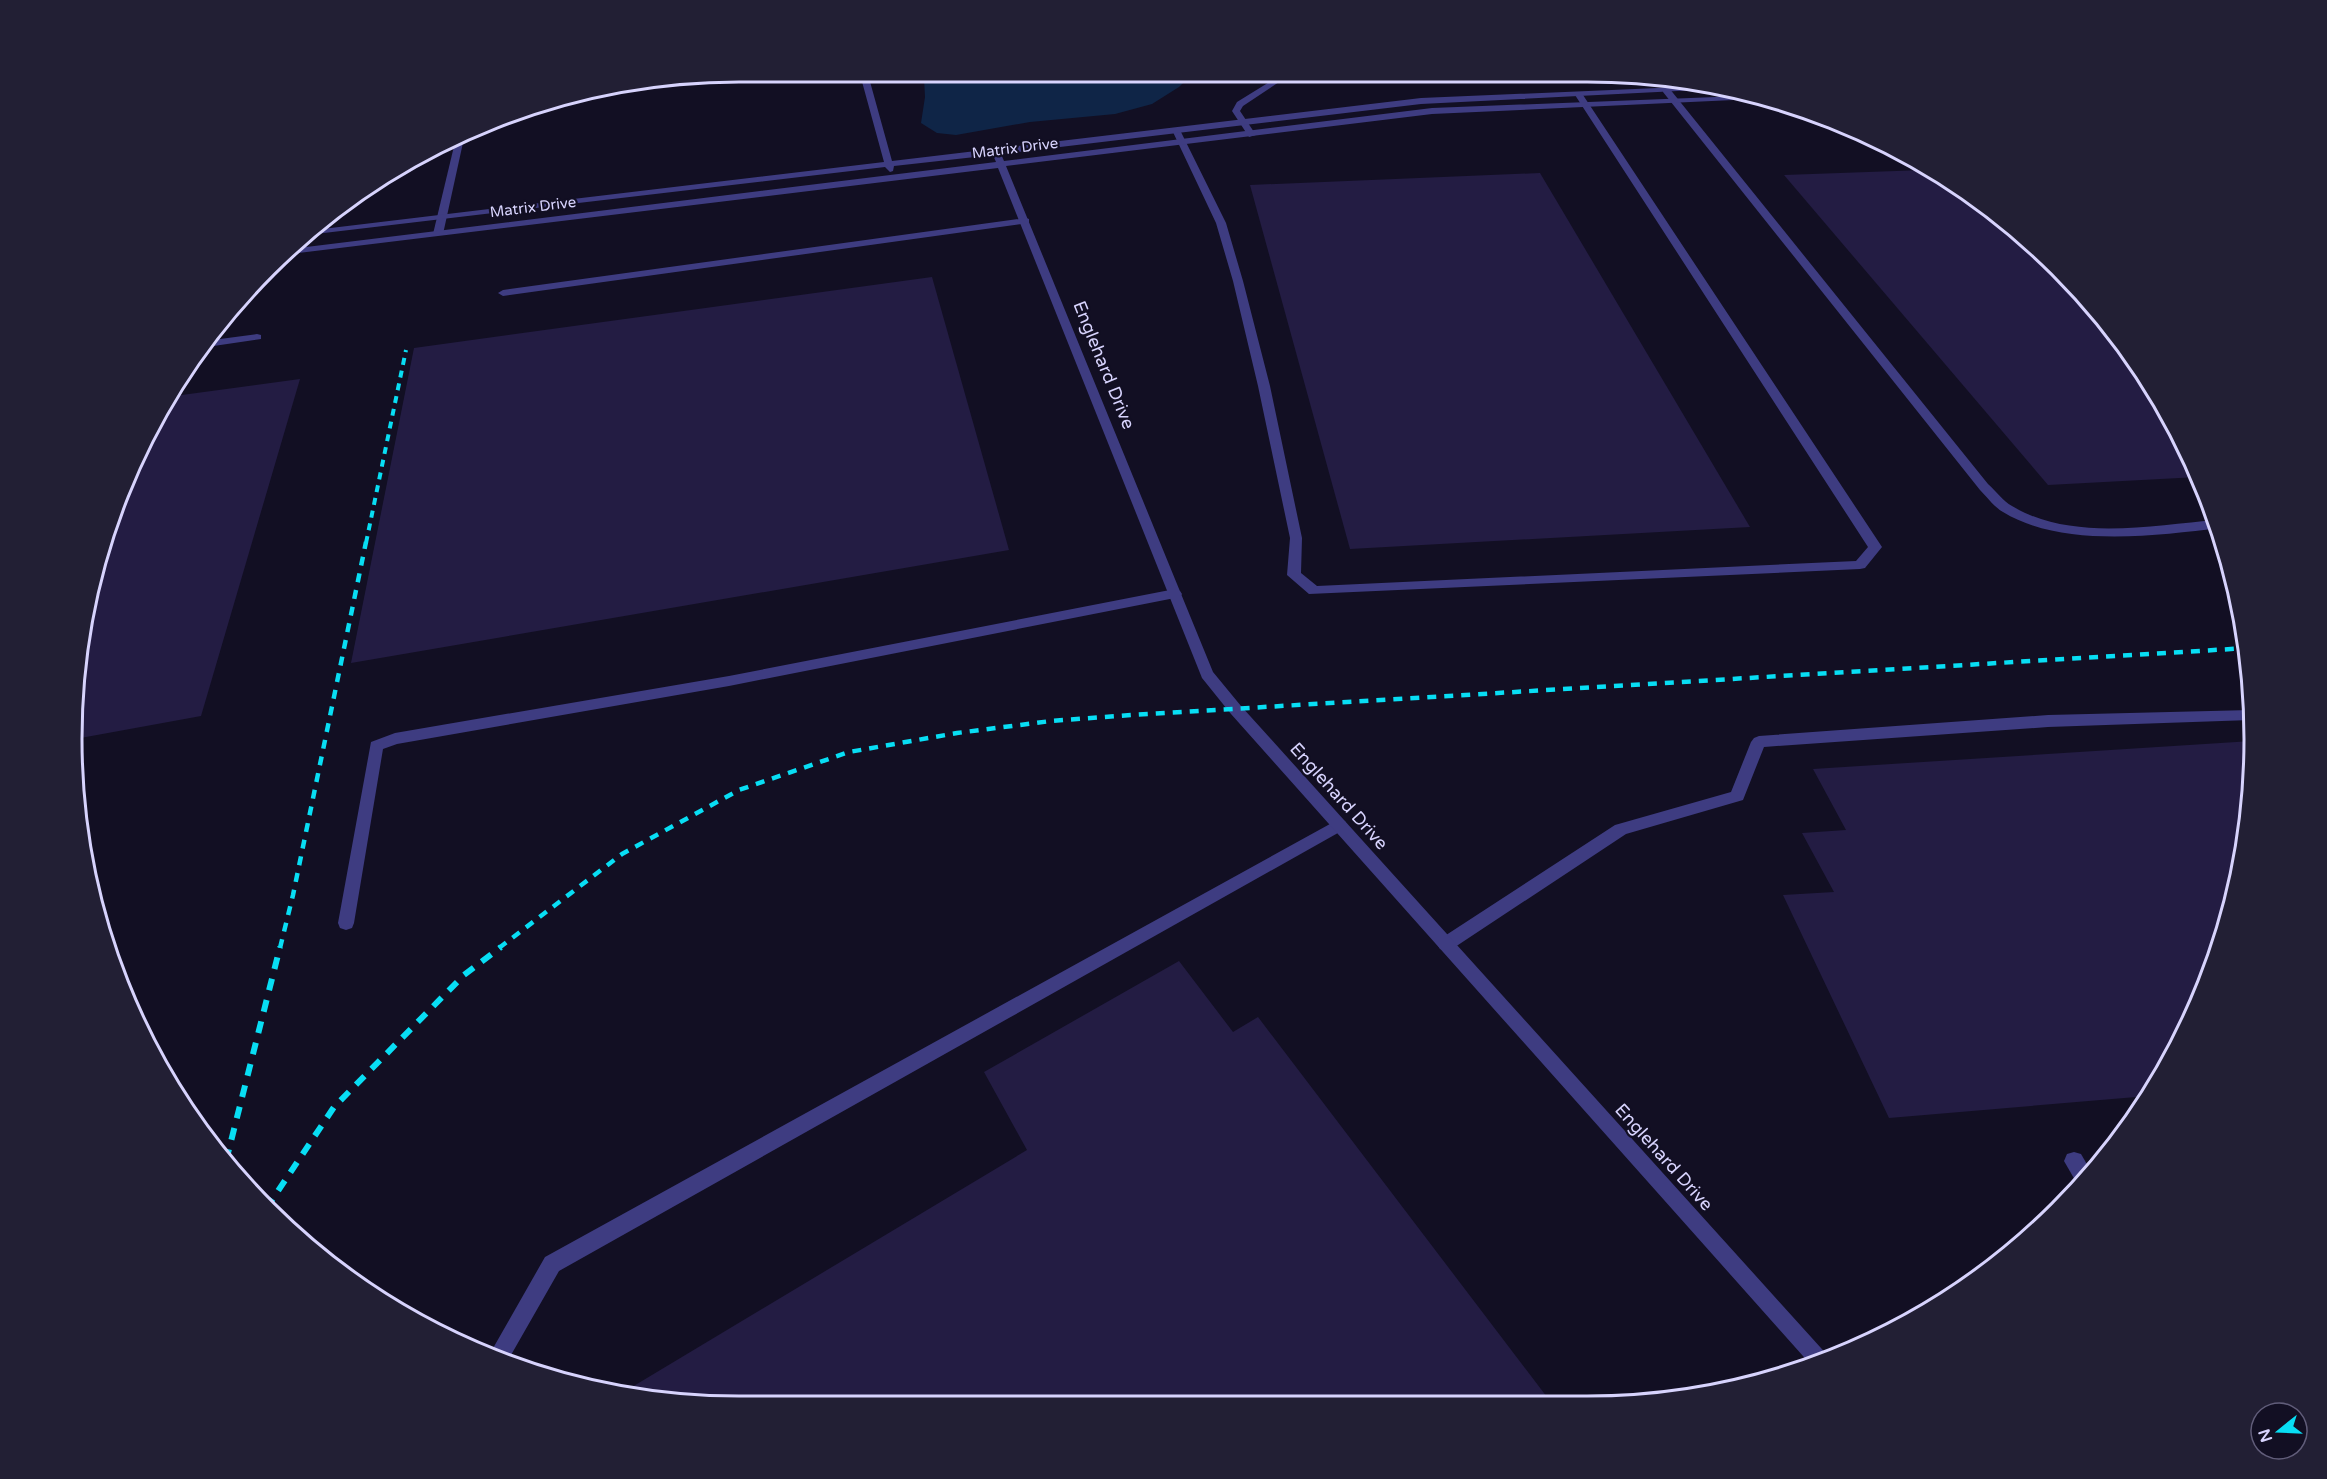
<svg xmlns="http://www.w3.org/2000/svg" width="2327" height="1479" font-family="'Varela Round',sans-serif">
	<style>
		.water { fill: #0f2547 }
		.building { fill: #231c43 }
		.lines { fill: none; stroke-linecap: round; stroke-linejoin: round }
		.service { fill: #3e3c81; fill-rule: evenodd }
		.minor { fill: #3e3c81; fill-rule: evenodd }
		.rail-far2 { stroke: #08def4; stroke-width: 4; stroke-dasharray: 7 6; stroke-linecap: butt }
		.rail-far1 { stroke: #08def4; stroke-width: 4.5; stroke-dasharray: 9 8; stroke-linecap: butt }
		.rail { stroke: #08def4; stroke-width: 6; stroke-dasharray: 12 10; stroke-linecap: butt }
		.labels { text-anchor: middle; stroke-width: 4.5; stroke-linejoin: round; paint-order: stroke }
		.far-street-label { font-size: 15px; fill: #d7d3fd; stroke: #120f23 }
		.street-label { font-size: 18px; fill: #d7d3fd; stroke: #120f23 }
		.rim { fill: none; stroke: #d7d3fd; stroke-width: 3 }
	</style>
	<rect width="100%" height="100%" fill="#120f23"/>
	<path class="water" d="M924,78h264l-9,9 -27,17 -37,10 -85,8 -74,13 -19,-2 -16,-10 4,-26z"/>
	<g class="building">
		<path d="M1924,170l70,40 96,90 76,106 32,71 -150,8 -264,-310z"/>
		<path d="M1540,173l210,354 -400,22 -100,-364z"/>
		<path d="M932,277l77,273 -658,113 63,-315z"/>
		<path d="M300,379l-99,337 -126,23 -2,-43 35,-171 53,-119 6,-9z"/>
		<path d="M2252,741l2,42 -22,130 -46,122 -38,61 -259,22 -106,-223 51,-3 -32,-59 44,-3 -33,-61z"/>
		<path d="M1179,961l54,71 25,-15 295,388 -900,-4 -31,-8 405,-243 -43,-78z"/>
	</g>
	<g class="lines">
		<g class="service">
			<path d="M1270,78h8l1,4 -36,24 -3,5 16,24 -7,2 -17,-26 5,-9 34,-21z"/>
			<path d="M1663,88h6l319,396c8,7 15,17 24,22 60,36 140,19 205,14l3,8c-66,8 -158,20 -217,-16 -9,-5 -16,-15 -23,-22l-317,-398z"/>
			<path d="M1579,92l4,3 299,452 -17,21 -5,1 -551,25 -22,-19 3,-37 -32,-152 -25,-105 -17,-58 -44,-93 1,-2 7,2 46,93 17,58 27,105 32,152 -1,35 16,13 539,-25 12,-14 -293,-452z"/>
			<path d="M464,138l-21,96 -9,2 -1,-2 22,-92z"/>
			<path d="M1026,218l3,1v4l-526,73 -5,-3 5,-3z"/>
			<path d="M257,334l4,1v4l-61,9 5,-7z"/>
			<path d="M1175,589l5,2 2,3 -2,3 -451,89 -332,58 -14,5 -29,174 -2,5 -6,2 -6,-2 -2,-5 33,-181 24,-9 334,-57z"/>
			<path d="M2251,710v10l-203,7 -284,20 -21,53 -117,34 -174,115 -6,2 -6,-2 -3,-5 3,-5 175,-114 116,-33 20,-50 3,-4 5,-2 289,-21z"/>
			<path d="M1339,819l6,2 2,4 -2,4 -786,442 -52,91 -19,-5 57,-100z"/>
			<path d="M2074,1152l7,2 11,19 -13,14 -15,-26 3,-7z"/>
		</g>
		<path class="minor" d="M861,78h8l23,83 529,-63 284,-12 12,3 -296,15 -420,50 3,7 428,-53 310,-12 13,3 -323,15 -426,52 207,506 28,34 589,652 -19,7 -580,-651 -29,-36 -204,-510 -716,87 8,-6 706,-87 -3,-7 -99,11 -1,5 -3,1 -5,-5 -578,68 7,-5 570,-68z"/>
		<path class="rail-far2" d="M366,543l40,-193"/>
		<g class="rail-far1">
			<path d="M280,948l13,-53 73,-353"/>
			<path d="M499,948l123,-94 117,-64 110,-38 108,-19 94,-12 80,-6 1117,-67"/>
		</g>
		<g class="rail">
			<path d="M226,1161l54,-214"/>
			<path d="M266,1209l68,-102 130,-132 37,-28"/>
		</g>
	</g>
	<g class="labels">
		<g class="far-street-label">
			<text transform="translate(1015 148) rotate(-7)" y="5">Matrix Drive</text>
			<text transform="translate(533 207) rotate(-7)" y="5">Matrix Drive</text>
		</g>
		<g class="street-label">
			<text transform="translate(1104 365) rotate(68)" y="6">Englehard Drive</text>
			<text transform="translate(1339 796) rotate(48)" y="6">Englehard Drive</text>
			<text transform="translate(1664 1157) rotate(48)" y="6">Englehard Drive</text>
		</g>
	</g>
	<path d="M0 0H2327V1479H0ZM739 82H1587A657 657 0 0 1 2244 739V739A657 657 0 0 1 1587 1396H739A657 657 0 0 1 82 739V739A657 657 0 0 1 739 82Z" fill="#221f34" fill-rule="evenodd"/>
	<path class="rim" d="M739 82H1587A657 657 0 0 1 2244 739V739A657 657 0 0 1 1587 1396H739A657 657 0 0 1 82 739V739A657 657 0 0 1 739 82Z"/>
	<g transform="translate(2279 1431) rotate(252)"><circle r="28" fill="#120f23" stroke="#615d7a" stroke-width="1.5"/>
	<path d="M0-4.5L10 22L0 15L-10 22Z" fill="#08def4"/>
	<text y="-9" font-size="16" font-weight="bold" text-anchor="middle" fill="#d7d3fd">N</text>
	</g>
</svg>
